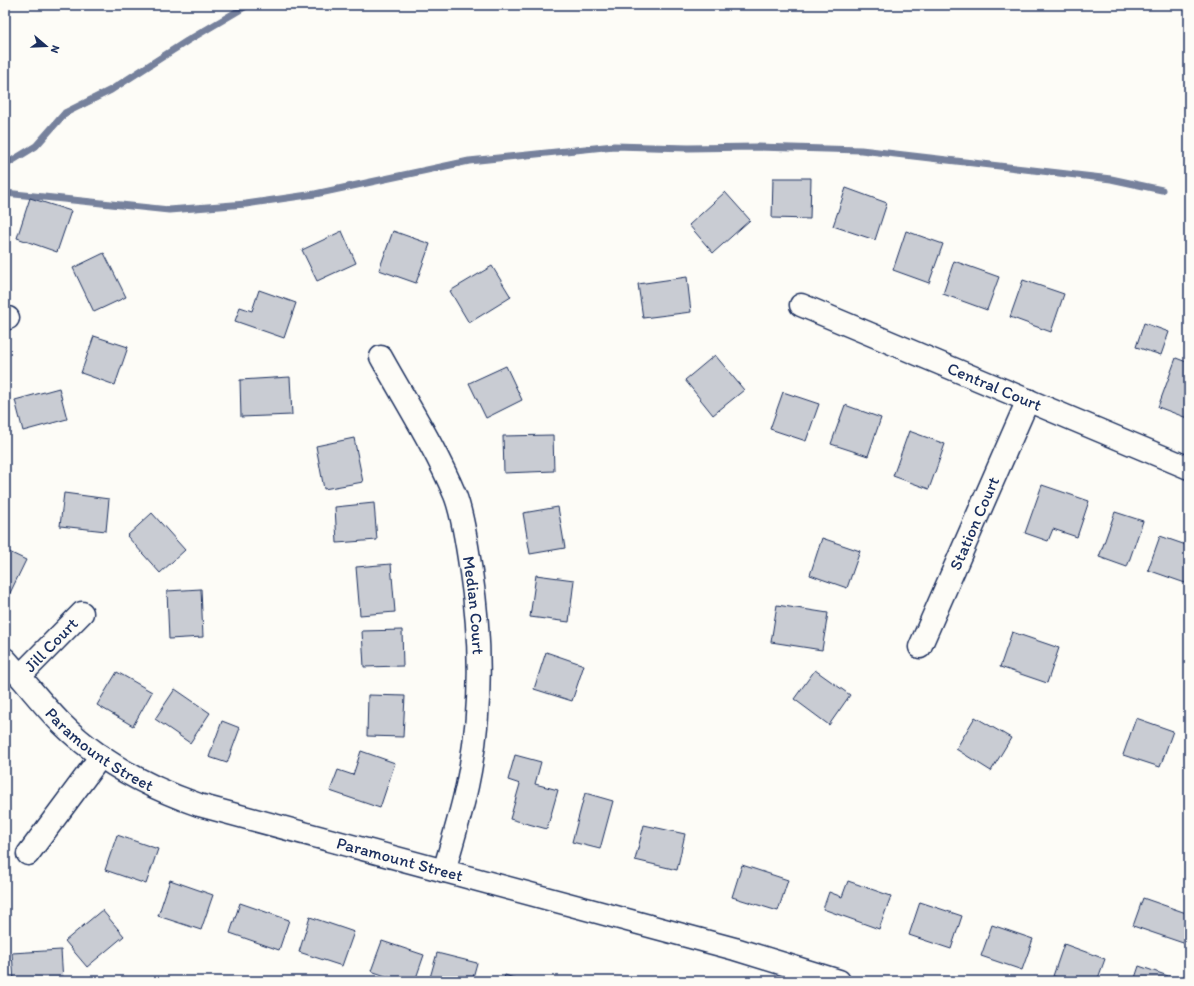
<svg xmlns="http://www.w3.org/2000/svg" width="1194" height="986" font-family="Itim,sans-serif">
	<style>
		.lines { fill: none; stroke-linecap: round; stroke-linejoin: round }
		.stream { stroke: #76819c; stroke-width: 7 }
		.building { fill: #c9ccd3; stroke: #1b2f5e }
		.street-casing { stroke: #1b2f5e; stroke-width: 25 }
		.street { stroke: #fdfcf7; stroke-width: 22 }
		.labels { text-anchor: middle; stroke-width: 3.5; stroke-linejoin: round; paint-order: stroke }
		.street-label { font-size: 17px; fill: #1b2f5e; stroke: #fdfcf7 }
	</style>
	<rect width="100%" height="100%" fill="#fdfcf7"/>
	<filter id="ink" filterUnits="userSpaceOnUse"><feTurbulence type="fractalNoise" baseFrequency=".025" numOctaves="2"/><feDisplacementMap in="SourceGraphic" scale="8" xChannelSelector="R" yChannelSelector="G"/><feConvolveMatrix kernelMatrix="1 2 1 2 8 2 1 2 1" color-interpolation-filters="sRGB"/></filter>
	<g filter="url(#ink)">
		<g class="lines">
			<g class="stream">
				<path d="M5,165l31,-19 29,-33 46,-23 76,-49 61,-36"/>
				<path d="M5,193l164,17 77,-6 69,-10 154,-33 145,-15 74,2 68,-1 105,3 250,29 51,11"/>
			</g>
		</g>
		<g class="building">
			<path d="M773,178h38l-1,41 -38,-1z"/>
			<path d="M846,188l41,15 -12,37 -42,-14z"/>
			<path d="M725,192l25,28 -37,33 -24,-28z"/>
			<path d="M30,198l41,13 -14,41 -40,-14z"/>
			<path d="M342,231l14,32 -39,18 -15,-31z"/>
			<path d="M393,231l37,13 -14,39 -37,-13z"/>
			<path d="M906,231l37,13 -14,39 -36,-13z"/>
			<path d="M104,253l22,44 -32,15 -21,-44z"/>
			<path d="M954,261l45,16 -12,33 -44,-16z"/>
			<path d="M492,266l19,31 -42,26 -19,-32z"/>
			<path d="M687,277l4,35 -48,6 -5,-34z"/>
			<path d="M1023,280l41,14 -13,38 -41,-15z"/>
			<path d="M259,290l37,13 -12,35 -49,-17 5,-14 12,4z"/>
			<path d="M1144,323l25,9 -8,23 -25,-8z"/>
			<path d="M94,336l34,11 -13,38 -34,-12z"/>
			<path d="M715,355l29,35 -31,25 -28,-35z"/>
			<path d="M1176,358l13,5v50l-2,5 -29,-11z"/>
			<path d="M506,366l16,34 -36,18 -17,-35z"/>
			<path d="M290,377l2,38 -51,2 -1,-37z"/>
			<path d="M59,388l8,31 -44,12 -8,-31z"/>
			<path d="M783,392l36,12 -13,37 -36,-12z"/>
			<path d="M845,405l36,13 -13,38 -37,-12z"/>
			<path d="M909,431l36,13 -16,45 -36,-13z"/>
			<path d="M553,435l1,36 -50,2 -1,-37z"/>
			<path d="M354,438l9,44 -39,7 -8,-43z"/>
			<path d="M1042,485l47,16 -12,36 -24,-8 -5,12 -23,-8z"/>
			<path d="M64,493l45,6 -3,32 -46,-5z"/>
			<path d="M374,503l3,37 -40,3 -2,-36z"/>
			<path d="M558,507l7,41 -35,6 -7,-41z"/>
			<path d="M1115,512l28,9 -16,46 -28,-10z"/>
			<path d="M152,513l33,37 -25,23 -33,-37z"/>
			<path d="M1160,536l29,10 -1,38 -40,-14z"/>
			<path d="M822,538l38,13 -13,37 -37,-13z"/>
			<path d="M5,550l21,10 -16,33 -5,-2z"/>
			<path d="M391,564l4,48 -35,3 -4,-48z"/>
			<path d="M536,575l38,5 -5,42 -39,-5z"/>
			<path d="M201,589l2,48 -34,2 -2,-48z"/>
			<path d="M777,605l51,8 -6,37 -51,-8z"/>
			<path d="M402,630l1,36 -39,1 -2,-36z"/>
			<path d="M1012,632l47,16 -12,35 -47,-16z"/>
			<path d="M546,652l38,13 -12,36 -38,-12z"/>
			<path d="M815,670l35,25 -21,30 -35,-26z"/>
			<path d="M117,672l35,20 -19,34 -36,-21z"/>
			<path d="M175,689l35,24 -20,30 -35,-24z"/>
			<path d="M368,695l37,1 -2,41 -36,-1z"/>
			<path d="M975,717l36,21 -20,33 -35,-22z"/>
			<path d="M1136,718l37,13 -13,36 -37,-12z"/>
			<path d="M222,721l18,7 -13,35 -18,-6z"/>
			<path d="M361,751l34,12 -15,45 -50,-17 8,-21 15,5z"/>
			<path d="M515,755l26,7 -6,22 23,6 -11,39 -37,-10 10,-35 -12,-4z"/>
			<path d="M585,793l28,8 -13,48 -28,-7z"/>
			<path d="M644,825l41,9 -8,36 -42,-10z"/>
			<path d="M117,835l41,14 -12,35 -41,-14z"/>
			<path d="M742,865l46,15 -10,31 -46,-14z"/>
			<path d="M170,880l43,15 -12,35 -43,-14z"/>
			<path d="M848,881l43,15 -12,33 -56,-20 6,-17 13,5z"/>
			<path d="M1143,898l46,16v31l-56,-19z"/>
			<path d="M920,902l42,14 -11,33 -42,-14z"/>
			<path d="M240,903l49,17 -10,30 -49,-17z"/>
			<path d="M102,910l22,26 -37,31 -22,-26z"/>
			<path d="M310,917l44,15 -12,34 -43,-14z"/>
			<path d="M992,925l41,14 -11,31 -41,-14z"/>
			<path d="M382,941l42,14 -9,26h-15l-29,-10z"/>
			<path d="M1064,944l41,15 -8,22h-30l-14,-5z"/>
			<path d="M61,950l2,31h-49l-2,-28z"/>
			<path d="M437,953l40,10 -5,18h-43z"/>
			<path d="M1139,966l38,13 -1,2h-42z"/>
			<path d="M505,975l18,6h-20z"/>
		</g>
		<g class="lines">
			<g class="street-casing">
				<g id="street">
					<path id="s1" d="M801,305l388,163"/>
					<path d="M5,319l3,-1"/>
					<path id="s2" d="M381,357c25,45 54,90 74,138 8,20 13,56 16,77 11,72 11,143 -4,214 -6,28 -15,57 -23,85"/>
					<path id="s3" d="M920,647l108,-247"/>
					<path id="s4" d="M5,659c19,21 36,44 56,64 39,39 86,64 138,82l536,144 104,32"/>
					<path id="s5" d="M20,676l62,-63"/>
					<path d="M28,854l73,-98"/>
				</g>
			</g>
			<use href="#street" class="street"/>
		</g>
	</g>
	<g class="labels">
		<g class="street-label">
			<text dy="6" stroke="none"><textPath href="#s1" startOffset="210">Central Court</textPath></text>
			<text dy="6" stroke="none"><textPath href="#s3" startOffset="135">Station Court</textPath></text>
			<text dy="6" stroke="none"><textPath href="#s2" startOffset="269">Median Court</textPath></text>
			<text dy="6" stroke="none"><textPath href="#s5" startOffset="44">Jill Court</textPath></text>
			<text dy="6" stroke="none"><textPath href="#s4" startOffset="132">Paramount Street</textPath></text>
			<text dy="6" stroke="none"><textPath href="#s4" startOffset="455">Paramount Street</textPath></text>
		</g>
	</g>
	<rect width="1194" height="986" fill="none" stroke="#fdfcf7" stroke-width="20"/>
	<rect x="10" y="10" width="1174" height="966" fill="none" stroke="#1b2f5e" stroke-width="1.5" filter="url(#ink)"/>
	<g transform="translate(46 46) rotate(109)" stroke="#fdfcf7" stroke-width="3" paint-order="stroke">
	<path d="M0-3L7 15L0 10L-7 15Z" fill="#1b2f5e"/>
	<text y="-6" font-size="11" font-weight="bold" text-anchor="middle" fill="#1b2f5e">N</text>
	</g>
</svg>
